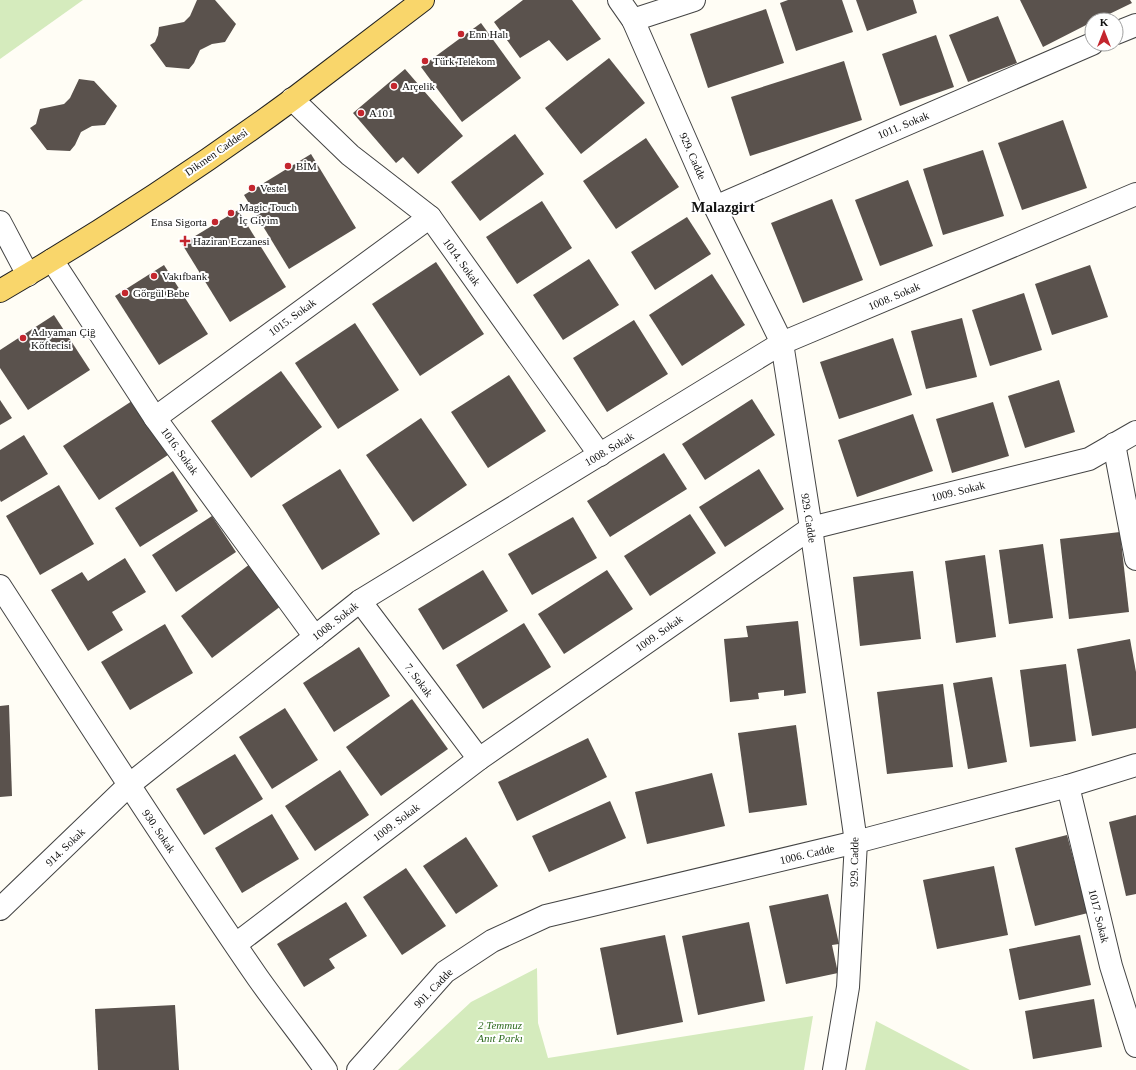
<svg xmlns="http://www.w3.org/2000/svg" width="1136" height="1070" font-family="'Times New Roman',serif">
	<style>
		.green { fill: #d5ebbd }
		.building { fill: #5a524d }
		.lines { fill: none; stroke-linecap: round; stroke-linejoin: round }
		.minor-casing { stroke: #444; stroke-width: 24 }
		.major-casing { stroke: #222; stroke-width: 24 }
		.minor { stroke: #fff; stroke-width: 22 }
		.major { stroke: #f9d66b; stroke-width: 22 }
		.poi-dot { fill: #c4262e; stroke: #fff; stroke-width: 1.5 }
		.labels { text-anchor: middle; stroke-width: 4; stroke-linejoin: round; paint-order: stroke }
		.poi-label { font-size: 11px; fill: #111; stroke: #fff; text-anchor: start }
		.street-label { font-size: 11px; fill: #111; stroke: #fff }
		.park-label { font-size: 11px; font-style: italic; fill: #2f6b1f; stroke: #fff }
		.district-label { font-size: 15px; font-weight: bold; fill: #111; stroke: #fff }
	</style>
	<rect width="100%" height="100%" fill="#fffdf5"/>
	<g class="green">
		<path d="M0,0h83l-83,59z"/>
		<path d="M537,968l1,55 10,35 265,-42 -9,54h-406l73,-68z"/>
		<path d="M876,1021l94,49h-105z"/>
	</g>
	<g class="building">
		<path d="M197,0h18l21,24 -11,18 -13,2 -12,6 -6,13 -5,6 -23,-2 -16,-22 5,-3 3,-7 1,-8 25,-5 6,-6z"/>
		<path d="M523,0h49l29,39 -34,22 -18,-21 -29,18 -26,-36z"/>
		<path d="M788,0h54l11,32 -57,19 -16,-48z"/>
		<path d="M856,0h57l4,13 -50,18z"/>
		<path d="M1020,0h110l2,3 -35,17h-5v2l-49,25z"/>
		<path d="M766,9l18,54 -76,25 -18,-54z"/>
		<path d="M998,16l19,47 -49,19 -19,-47z"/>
		<path d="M481,23l40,55 -59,44 -41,-55z"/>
		<path d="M936,35l18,52 -54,19 -18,-52z"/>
		<path d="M609,58l36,45 -64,51 -36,-46z"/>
		<path d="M844,61l18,59 -112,36 -19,-59z"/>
		<path d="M405,69l58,67 -45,38 -15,-17 -7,6 -43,-50z"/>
		<path d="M79,79l15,2 23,25 -12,19 -13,1 -11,6 -6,13 -5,6 -23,-1 -17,-22 6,-4 4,-15 24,-5 6,-6z"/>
		<path d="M1063,120l24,68 -65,22 -24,-67z"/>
		<path d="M515,134l29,40 -64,47 -29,-39z"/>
		<path d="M646,138l33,49 -63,42 -33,-48z"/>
		<path d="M983,150l21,66 -61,19 -20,-66z"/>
		<path d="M311,154l45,74 -67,41 -45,-74z"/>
		<path d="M908,180l25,66 -53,20 -25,-66z"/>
		<path d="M832,199l31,81 -60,23 -32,-80z"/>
		<path d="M542,201l30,47 -55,36 -31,-47z"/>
		<path d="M238,210l48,77 -56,35 -48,-78z"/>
		<path d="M687,217l24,37 -56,36 -24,-38z"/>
		<path d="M589,259l30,46 -56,35 -30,-45z"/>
		<path d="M436,262l48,72 -64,42 -48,-72z"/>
		<path d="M164,265l44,69 -49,31 -44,-69z"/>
		<path d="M1090,265l18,52 -56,18 -17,-51z"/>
		<path d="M712,274l33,51 -63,41 -33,-51z"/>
		<path d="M1024,293l18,57 -52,16 -18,-56z"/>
		<path d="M54,315l36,55 -62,40 -28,-42v-18z"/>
		<path d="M962,318l15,59 -51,12 -15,-58z"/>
		<path d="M634,320l34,54 -61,38 -34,-54z"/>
		<path d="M355,323l44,67 -61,39 -43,-66z"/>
		<path d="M893,338l19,57 -73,24 -19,-57z"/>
		<path d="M281,371l41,56 -71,51 -40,-57z"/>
		<path d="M509,375l37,56 -58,37 -37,-56z"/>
		<path d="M1059,380l16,52 -50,16 -17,-52z"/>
		<path d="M752,399l23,36 -70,45 -23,-36z"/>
		<path d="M0,400l12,18 -12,7z"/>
		<path d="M132,401l36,54 -69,45 -36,-54z"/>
		<path d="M993,402l16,54 -57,17 -16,-54z"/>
		<path d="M913,414l20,57 -76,26 -19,-57z"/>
		<path d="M421,418l46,67 -54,37 -47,-67z"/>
		<path d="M24,435l24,39 -47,28 -1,-2v-50z"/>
		<path d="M664,453l23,36 -77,48 -23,-36z"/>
		<path d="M340,469l40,65 -58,36 -40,-65z"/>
		<path d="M759,469l25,40 -59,38 -26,-40z"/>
		<path d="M173,471l25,40 -58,36 -25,-39z"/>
		<path d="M59,485l35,59 -54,31 -34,-59z"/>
		<path d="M690,514l26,39 -66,43 -26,-40z"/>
		<path d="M212,516l24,36 -60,40 -24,-37z"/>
		<path d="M573,517l24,41 -65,37 -24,-41z"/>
		<path d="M1120,532l9,80 -60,7 -9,-80z"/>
		<path d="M1043,544l10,74 -44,6 -10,-74z"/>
		<path d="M985,555l11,82 -40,6 -11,-82z"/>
		<path d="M125,558l21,34 -34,20 11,18 -35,21 -37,-61 31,-18 6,9z"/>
		<path d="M250,564l31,42 -69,52 -31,-42z"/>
		<path d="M483,570l25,41 -65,39 -25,-41z"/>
		<path d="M607,570l26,39 -69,45 -26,-40z"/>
		<path d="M913,571l8,68 -61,7 -7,-69z"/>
		<path d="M798,621l8,72 -22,3v-6l-26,3 1,6 -29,3 -6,-63 24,-2 -2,-11z"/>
		<path d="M524,623l27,44 -68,42 -27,-44z"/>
		<path d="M165,624l28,49 -63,37 -29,-48z"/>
		<path d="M1130,639l6,33v56l-44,8 -15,-87z"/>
		<path d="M359,647l31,49 -56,36 -31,-49z"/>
		<path d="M1066,664l10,77 -46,6 -10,-77z"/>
		<path d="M992,677l15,85 -39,7 -15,-86z"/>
		<path d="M943,684l10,83 -66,7 -10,-82z"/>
		<path d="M412,699l36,50 -67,47 -35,-49z"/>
		<path d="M9,705l3,91 -12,1v-91z"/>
		<path d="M285,708l33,52 -46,29 -33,-52z"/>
		<path d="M796,725l11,80 -58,8 -11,-80z"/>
		<path d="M588,738l19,39 -90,44 -19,-39z"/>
		<path d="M235,754l28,45 -59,36 -28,-46z"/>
		<path d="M340,770l29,45 -54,36 -30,-45z"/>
		<path d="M712,773l13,53 -78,18 -12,-52z"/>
		<path d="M610,801l16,37 -77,34 -17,-36z"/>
		<path d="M272,814l27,45 -57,34 -27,-45z"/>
		<path d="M1136,815v79l-10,2 -17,-74z"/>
		<path d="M1067,835l21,78 -53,13 -20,-78z"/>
		<path d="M466,837l32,49 -42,28 -33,-48z"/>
		<path d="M994,866l14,69 -71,14 -14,-69z"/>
		<path d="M406,868l40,58 -44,29 -39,-58z"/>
		<path d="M828,894l11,50 -7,1 6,28 -52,11 -17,-78z"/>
		<path d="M346,902l21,34 -38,23 6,9 -31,19 -27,-43z"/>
		<path d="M749,922l16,79 -67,14 -16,-79z"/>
		<path d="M665,935l18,87 -66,13 -17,-87z"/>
		<path d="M1080,935l11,50 -72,15 -10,-51z"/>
		<path d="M1094,999l8,48 -69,12 -8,-48z"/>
		<path d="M175,1005l4,65h-81l-3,-61z"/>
	</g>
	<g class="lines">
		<g class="minor-casing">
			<g id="minor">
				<path d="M619,0l14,20 82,187 67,136 29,185 45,314 -8,145 -14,83"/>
				<path d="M633,20l61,-20"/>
				<path d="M1116,33l20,-8"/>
				<path d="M292,99l58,56 80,62 170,238"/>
				<path d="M715,207l377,-163"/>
				<path d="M0,222l28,53"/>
				<path d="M52,260l103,158 160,219"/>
				<path d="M155,418l275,-201"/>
				<path d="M1114,444l22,115"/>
				<path d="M0,586c85,131 169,263 258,392 22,31 46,61 68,92"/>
				<path d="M360,601l119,158"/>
				<path d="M1068,786l43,180 25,80"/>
				<path d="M0,909l129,-124 231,-184 422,-258 354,-149"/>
				<path d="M236,944l243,-185 332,-231 278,-69 47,-27"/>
				<path d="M358,1070l87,-98 47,-31 54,-25 310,-74 212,-56 68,-21"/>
			</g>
		</g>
		<g class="major-casing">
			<path id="major" d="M0,291c101,-59 199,-123 293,-192 43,-33 86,-66 130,-99"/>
		</g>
		<use href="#minor" class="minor"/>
		<use href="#major" class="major"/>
	</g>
	<g class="poi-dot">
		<circle cx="461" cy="34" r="4"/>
		<circle cx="425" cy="61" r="4"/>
		<circle cx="394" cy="86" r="4"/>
		<circle cx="361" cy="113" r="4"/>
		<circle cx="288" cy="166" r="4"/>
		<circle cx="252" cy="188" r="4"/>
		<circle cx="231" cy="213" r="4"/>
		<circle cx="215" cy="222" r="4"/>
		<path d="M183 235h4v4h4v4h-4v4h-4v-4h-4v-4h4z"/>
		<circle cx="154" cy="276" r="4"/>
		<circle cx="125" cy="293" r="4"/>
		<circle cx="23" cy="338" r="4"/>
	</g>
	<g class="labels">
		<g class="poi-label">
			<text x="469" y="38">Enn Halı</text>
			<text x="433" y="65">Türk Telekom</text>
			<text x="402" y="90">Arçelik</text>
			<text x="369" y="117">A101</text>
			<text x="296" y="170">BİM</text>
			<text x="260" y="192">Vestel</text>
			<text x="239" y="211">Magic Touch<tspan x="239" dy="13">İç Giyim</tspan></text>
			<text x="207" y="226" text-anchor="end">Ensa Sigorta</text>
			<text x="193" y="245">Haziran Eczanesi</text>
			<text x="162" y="280">Vakıfbank</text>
			<text x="133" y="297">Görgül Bebe</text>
			<text x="31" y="336">Adıyaman Çiğ<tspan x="31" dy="13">Köftecisi</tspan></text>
		</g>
		<g class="street-label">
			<text transform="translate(903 125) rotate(-23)" y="4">1011. Sokak</text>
			<text transform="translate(216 152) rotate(-35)" y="4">Dikmen Caddesi</text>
			<text transform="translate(693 156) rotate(66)" y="4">929. Cadde</text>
			<text transform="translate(462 262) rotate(54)" y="4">1014. Sokak</text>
			<text transform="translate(894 296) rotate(-23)" y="4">1008. Sokak</text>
			<text transform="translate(292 317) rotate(-36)" y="4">1015. Sokak</text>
			<text transform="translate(609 449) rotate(-31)" y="4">1008. Sokak</text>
			<text transform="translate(180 451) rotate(54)" y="4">1016. Sokak</text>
			<text transform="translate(958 491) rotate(-14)" y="4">1009. Sokak</text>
			<text transform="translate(809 518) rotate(81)" y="4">929. Cadde</text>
			<text transform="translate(335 621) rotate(-38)" y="4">1008. Sokak</text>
			<text transform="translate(659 633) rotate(-35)" y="4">1009. Sokak</text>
			<text transform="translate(419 680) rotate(53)" y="4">7. Sokak</text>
			<text transform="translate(396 822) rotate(-37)" y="4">1009. Sokak</text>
			<text transform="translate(159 831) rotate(56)" y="4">930. Sokak</text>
			<text transform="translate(65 847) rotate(-44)" y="4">914. Sokak</text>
			<text transform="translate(807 854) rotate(-13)" y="4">1006. Cadde</text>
			<text transform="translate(854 862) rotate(-89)" y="4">929. Cadde</text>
			<text transform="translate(1099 916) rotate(76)" y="4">1017. Sokak</text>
			<text transform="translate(433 988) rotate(-46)" y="4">901. Cadde</text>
		</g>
		<g class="park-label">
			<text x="500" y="1029">2 Temmuz<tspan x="500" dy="13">Anıt Parkı</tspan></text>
		</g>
		<g class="district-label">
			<text x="723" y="212">Malazgirt</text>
		</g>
	</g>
	<g transform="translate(1104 32)"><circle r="19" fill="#ffffff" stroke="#a0a0a0"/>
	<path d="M0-3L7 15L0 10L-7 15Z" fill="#c4262e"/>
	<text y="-6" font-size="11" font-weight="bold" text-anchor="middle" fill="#111111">K</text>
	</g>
</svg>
